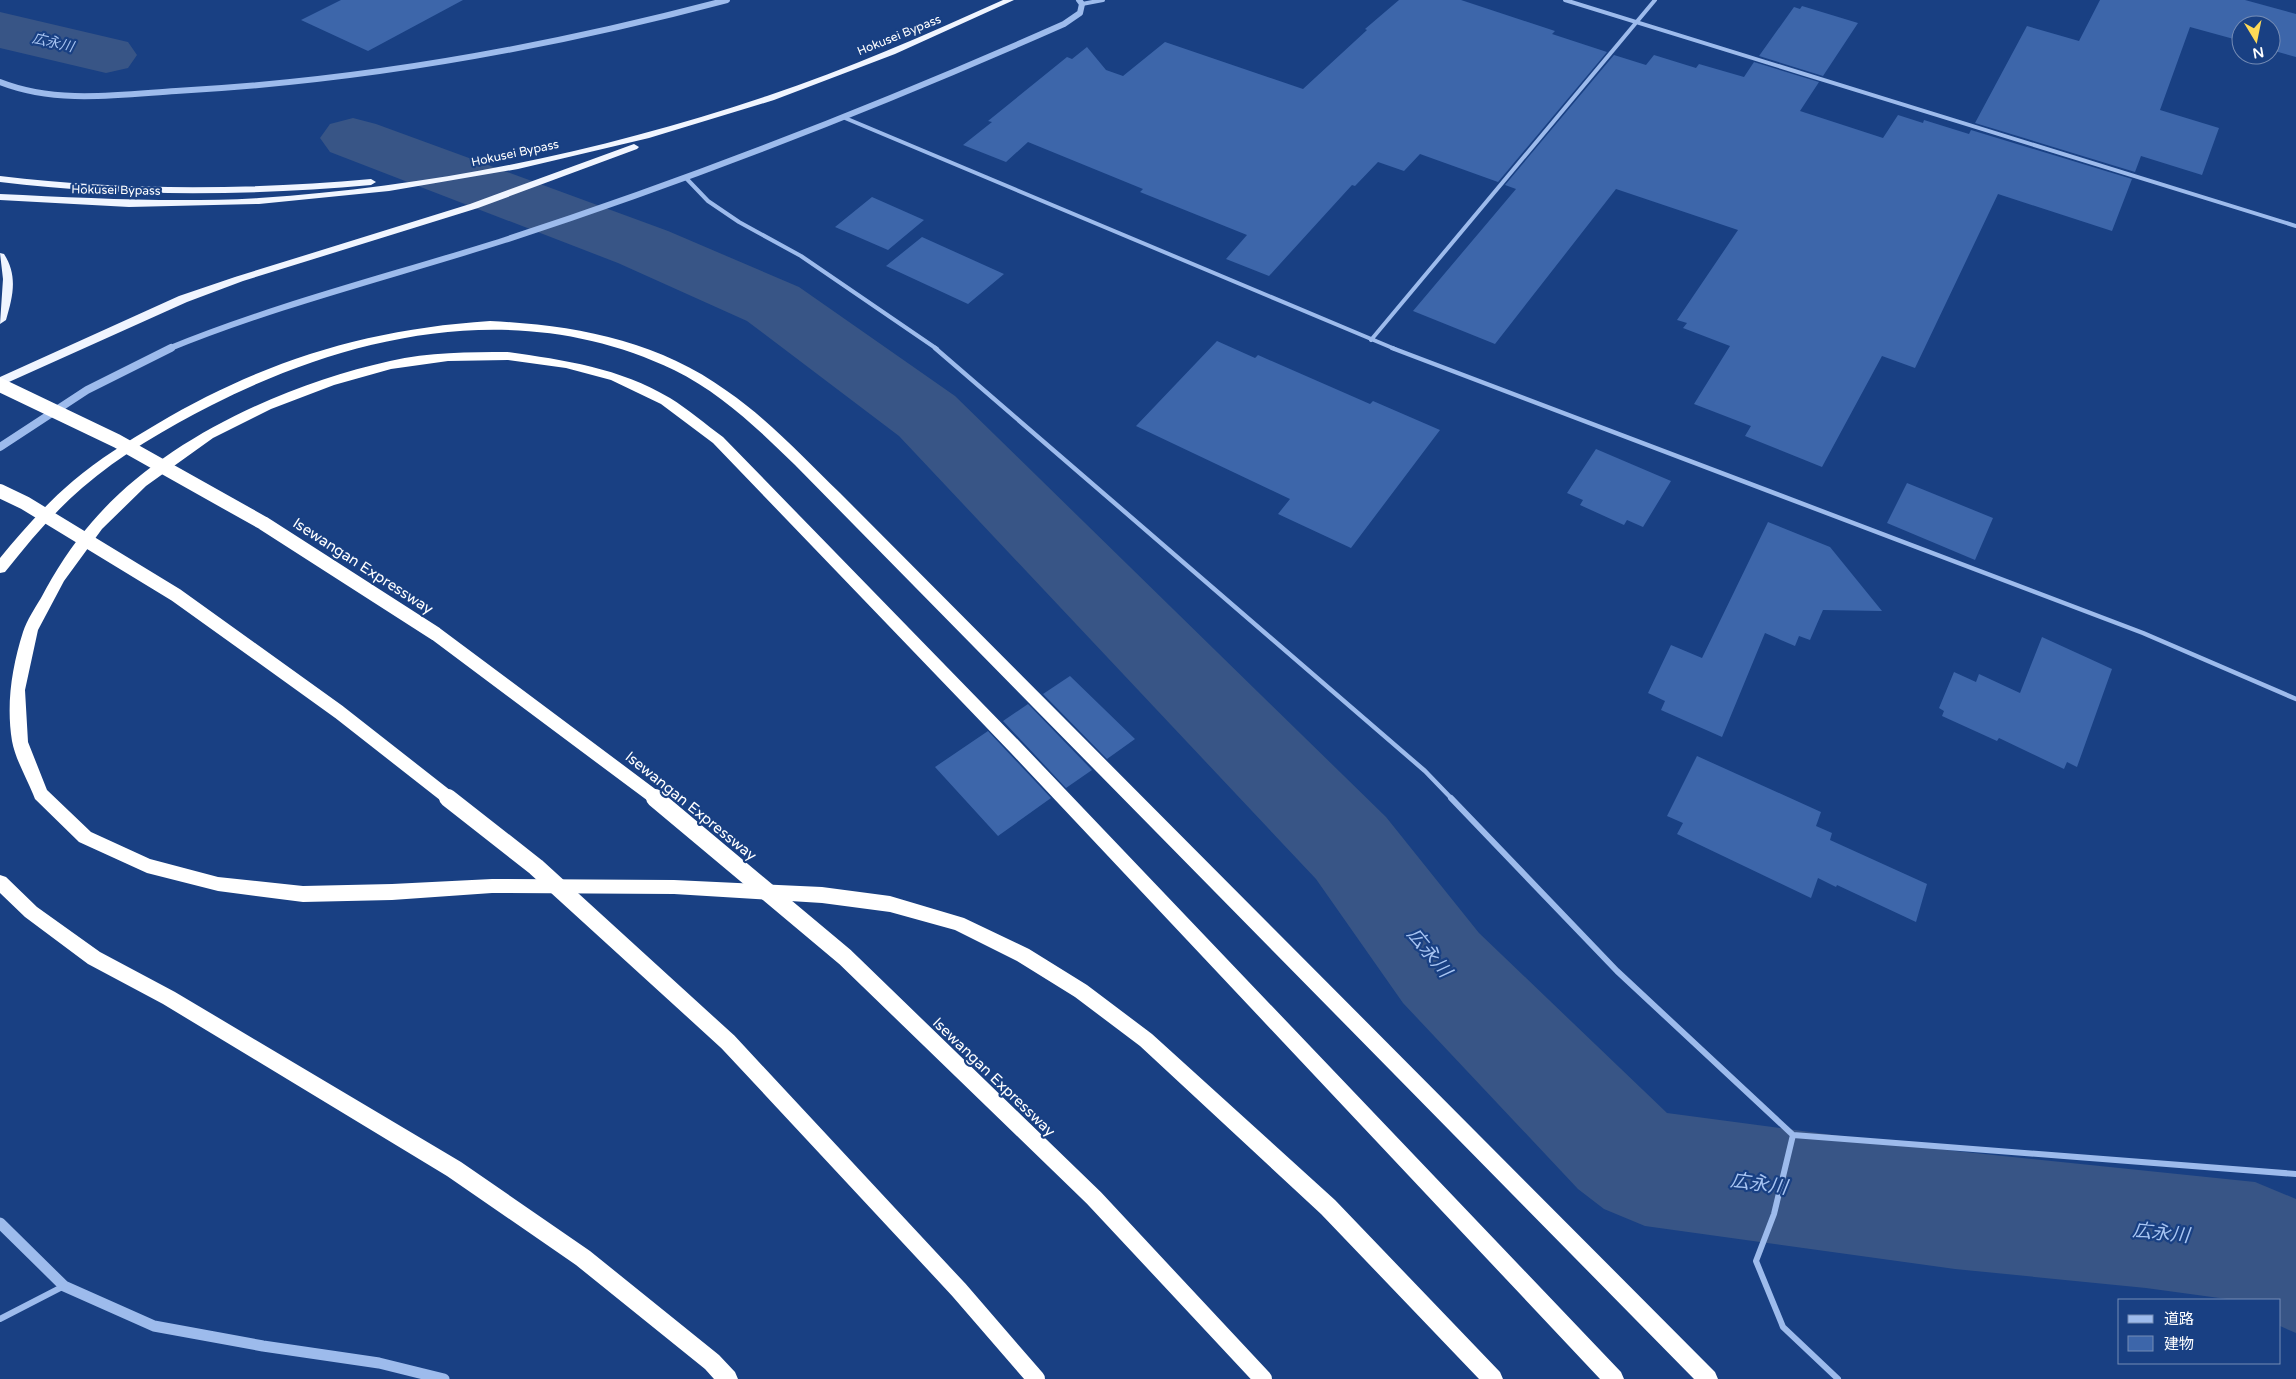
<svg xmlns="http://www.w3.org/2000/svg" width="2296" height="1379" font-family="'Varela Round','Noto Sans JP',sans-serif">
<style>
.lines{fill:none;stroke-linecap:round;stroke-linejoin:round}
.river{fill:#385586;fill-rule:evenodd}
.building{fill:#3d66aa}
.minor-far2{stroke:#9dbbec;stroke-width:4}
.minor-far1{stroke:#9dbbec;stroke-width:4.5}
.minor{stroke:#9dbbec;stroke-width:6}
.tertiary-far2{stroke:#9dbbec;stroke-width:6}
.tertiary-far1{stroke:#9dbbec;stroke-width:8}
.tertiary{stroke:#9dbbec;stroke-width:11}
.trunk{fill:#f0f5ff;fill-rule:evenodd}
.motorway{fill:#fff;fill-rule:evenodd}
.motorway-bridge-far1{stroke:#fff;stroke-width:14}
.motorway-bridge{stroke:#fff;stroke-width:18}
.labels{text-anchor:middle;stroke-width:4.5;stroke-linejoin:round;paint-order:stroke}
.far-street-label{font-size:12px;fill:#fff;stroke:#194083}
.far-water-label{font-size:14px;font-style:italic;fill:#a8c5f3;stroke:#194083}
.street-label{font-size:15px;fill:#fff;stroke:#194083}
.near-water-label{font-size:19px;font-style:italic;fill:#a8c5f3;stroke:#194083}
</style>
<rect width="100%" height="100%" fill="#194083"/>
<g class="lines">
<path class="river" d="M 0,12 L 128,42 L 137,55 L 128,68 L 106,73 L 0,48 Z
M 353,118 L 376,124 L 668,231 L 799,287 L 955,396 L 1386,817 L 1479,933 L 1667,1113 L 1955,1151 L 2255,1182 L 2296,1199 L 2296,1333 L 2280,1326 L 2280,1300 L 2234,1300 L 2146,1288 L 1955,1269 L 1645,1226 L 1604,1209 L 1578,1189 L 1403,1003 L 1316,879 L 899,436 L 747,321 L 618,263 L 330,152 L 320,138 L 330,124 Z"/>
</g>
<path class="building" d="M 341,0 L 463,0 L 368,51 L 301,20 Z
M 1399,0 L 1461,0 L 1555,31 L 1552,34 L 1607,52 L 1498,182 L 1420,154 L 1404,171 L 1378,162 L 1355,186 L 1352,185 L 1269,276 L 1226,259 L 1247,235 L 1140,192 L 1143,189 L 1028,142 L 1006,162 L 963,145 L 992,122 L 988,121 L 1067,57 L 1072,59 L 1087,47 L 1106,70 L 1123,76 L 1165,42 L 1303,89 L 1367,30 L 1365,29 Z
M 2100,0 L 2245,0 L 2296,14 L 2296,57 L 2271,50 L 2271,25 L 2241,25 L 2241,41 L 2190,27 L 2160,110 L 2219,128 L 2202,175 L 2141,156 L 2135,172 L 1975,123 L 2027,26 L 2079,41 Z
M 1802,6 L 1858,23 L 1823,76 L 1759,56 L 1794,7 L 1800,9 Z
M 1614,55 L 1646,65 L 1654,55 L 1696,68 L 1699,64 L 1744,77 L 1754,62 L 1819,82 L 1800,111 L 1883,138 L 1898,115 L 1923,123 L 1924,120 L 1969,134 L 1971,130 L 2132,179 L 2112,231 L 1998,194 L 1915,368 L 1882,356 L 1822,467 L 1745,436 L 1751,426 L 1694,404 L 1730,346 L 1683,328 L 1687,323 L 1677,320 L 1738,230 L 1616,189 L 1495,344 L 1413,311 L 1516,189 L 1505,185 Z
M 872,197 L 924,220 L 888,250 L 835,227 Z
M 922,237 L 1004,274 L 968,304 L 886,266 Z
M 1217,341 L 1255,358 L 1258,355 L 1370,404 L 1373,401 L 1440,430 L 1351,548 L 1278,514 L 1290,499 L 1136,426 Z
M 1596,449 L 1671,481 L 1643,527 L 1627,520 L 1624,525 L 1580,505 L 1583,500 L 1567,493 Z
M 1907,483 L 1993,518 L 1975,560 L 1887,523 Z
M 1768,522 L 1830,547 L 1882,611 L 1823,610 L 1810,640 L 1799,636 L 1795,646 L 1765,633 L 1722,737 L 1661,710 L 1665,701 L 1648,693 L 1671,645 L 1702,658 Z
M 2042,637 L 2112,669 L 2077,767 L 2067,762 L 2064,769 L 1999,738 L 1997,741 L 1942,716 L 1944,711 L 1939,708 L 1954,672 L 1976,682 L 1979,674 L 2020,693 Z
M 1070,676 L 1135,739 L 1107,759 L 1043,694 Z
M 1028,704 L 1092,770 L 1066,788 L 1003,721 Z
M 988,731 L 1051,798 L 998,836 L 935,767 Z
M 1697,756 L 1821,812 L 1816,826 L 1832,833 L 1830,840 L 1927,884 L 1916,922 L 1837,885 L 1836,887 L 1818,878 L 1811,898 L 1677,834 L 1683,823 L 1667,816 Z"/>
<g class="lines">
<path class="minor-far2" d="M 1565,0 L 2296,226
M 1082,4 L 1103,0
M 845,118 L 1395,349
M 685,177 L 708,201 L 739,222 L 801,256 L 937,349
M 1371,340 L 1655,0"/>
<path class="minor-far1" d="M 935,348 L 1425,771 L 1452,799
M 1392,348 L 2143,633 L 2296,699"/>
<path class="minor" d="M 1451,798 L 1617,971 L 1793,1135 L 2296,1174
M 1793,1135 L 1774,1214 L 1756,1261 L 1783,1327 L 1838,1379
M 0,1319 L 64,1286"/>
<path class="tertiary-far2" d="M 0,82 C 56,104 117,95 176,91 C 363,81 546,48 727,0
M 168,349 C 278,304 392,276 505,240 C 695,178 881,105 1064,24 L 1080,13 L 1082,4 L 1079,0"/>
<path class="tertiary-far1" d="M 0,447 L 87,390 L 171,348"/>
<path class="tertiary" d="M 0,1223 L 64,1286 L 154,1326 L 263,1346 L 379,1363 L 444,1379"/>
<path class="trunk" d="M 1003,0 L 1014,0 L 895,54 L 774,100 L 649,138 L 518,169 L 389,191 L 259,204 L 129,207 L 0,200 L 0,194 C 87,198 173,203 259,198 C 431,187 604,151 767,96 C 848,69 925,35 1003,0 Z
M 634,144 L 639,147 L 637,149 L 478,208 L 243,281 L 187,302 L 0,386 L 0,377 L 179,296 L 235,277 L 470,204 Z
M 0,176 C 124,191 247,190 371,179 L 376,182 L 371,185 C 247,196 124,197 0,182 Z
M 0,253 L 4,254 C 18,276 13,296 6,320 L 0,324 L 3,279 Z"/>
<path class="motorway" d="M 490,321 C 574,325 657,340 727,391 C 769,420 804,458 840,493 L 1715,1372 L 1718,1379 L 1694,1379 L 795,465 C 758,429 721,393 674,370 C 522,297 356,332 212,405 C 167,428 120,455 82,488 C 53,513 29,542 5,572 L 0,573 L 0,558 C 22,531 46,504 73,481 C 99,459 128,441 157,424 C 263,361 367,329 490,321 Z
M 508,352 C 564,360 620,368 670,398 C 688,409 705,424 723,437 L 1021,743 L 1621,1372 L 1624,1379 L 1600,1379 L 1011,753 L 713,443 L 661,404 L 611,380 L 566,368 L 508,360 L 448,361 L 391,369 L 334,385 L 271,409 L 213,438 L 146,486 L 102,529 L 64,581 L 38,630 L 25,690 L 28,742 L 47,790 L 91,832 L 150,859 L 218,877 L 303,886 L 392,884 L 492,879 L 674,880 L 822,887 L 890,896 L 964,918 L 1029,949 L 1087,985 L 1152,1034 L 1335,1200 L 1500,1372 L 1503,1379 L 1479,1379 L 1321,1214 L 1140,1046 L 1075,997 L 1017,961 L 955,930 L 890,912 L 822,903 L 674,894 L 492,893 L 392,900 L 303,902 L 218,891 L 147,873 L 79,842 L 35,799 L 33,794 C 26,777 15,758 12,741 C 6,704 12,667 23,632 C 27,620 35,608 41,598 C 55,571 72,545 92,522 C 163,439 286,384 390,361 C 429,352 469,352 508,352 Z
M 0,875 L 6,877 L 37,907 L 100,952 L 175,992 L 461,1162 L 590,1251 L 719,1355 L 735,1372 L 738,1379 L 714,1379 L 705,1369 L 576,1265 L 447,1176 L 163,1004 L 88,964 L 25,917 L 0,893 Z"/>
<path class="motorway-bridge-far1" d="M 0,385 L 117,441 L 263,523 L 436,634 L 657,799
M 0,491 L 25,503 L 176,595 L 339,712 L 450,799"/>
<path class="motorway-bridge" d="M 448,798 L 536,867 L 728,1042 L 959,1290 L 1036,1379
M 655,798 L 845,957 L 1094,1198 L 1263,1379"/>
</g>
<g class="labels">
<g class="far-street-label">
<text transform="translate(899 35) rotate(-22)" y="4">Hokusei Bypass</text>
<text transform="translate(515 153) rotate(-12)" y="4">Hokusei Bypass</text>
<text transform="translate(116 190) rotate(1)" y="4">Hokusei Bypass</text>
</g>
<g class="far-water-label">
<text transform="translate(53 42) rotate(13)" y="5">広永川</text>
</g>
<g class="street-label">
<text transform="translate(363 566) rotate(33)" y="5">Isewangan Expressway</text>
<text transform="translate(691 806) rotate(39)" y="5">Isewangan Expressway</text>
<text transform="translate(994 1077) rotate(44)" y="5">Isewangan Expressway</text>
</g>
<g class="near-water-label">
<text transform="translate(1430 952) rotate(51)" y="7">広永川</text>
<text transform="translate(1759 1183) rotate(8)" y="7">広永川</text>
<text transform="translate(2161 1232) rotate(6)" y="7">広永川</text>
</g>
</g>
<rect x="2118" y="1299" width="162" height="65" fill="#194083" stroke="#758cb5"/>
<rect x="2128" y="1315" width="25" height="8" fill="#9dbbec" stroke="#758cb5"/>
<text x="2164" y="1324" font-size="15" fill="#ffffff">道路</text>
<rect x="2128" y="1336" width="25" height="15" fill="#3d66aa" stroke="#758cb5"/>
<text x="2164" y="1349" font-size="15" fill="#ffffff">建物</text>
<g transform="translate(2256 40) rotate(170)"><circle r="24" fill="#194083" stroke="#758cb5"/>
<path d="M0-4L9 19L0 12L-9 19Z" fill="#ffda57"/>
<text y="-8" font-size="14" font-weight="bold" text-anchor="middle" fill="#ffffff">N</text>
</g>
</svg>
